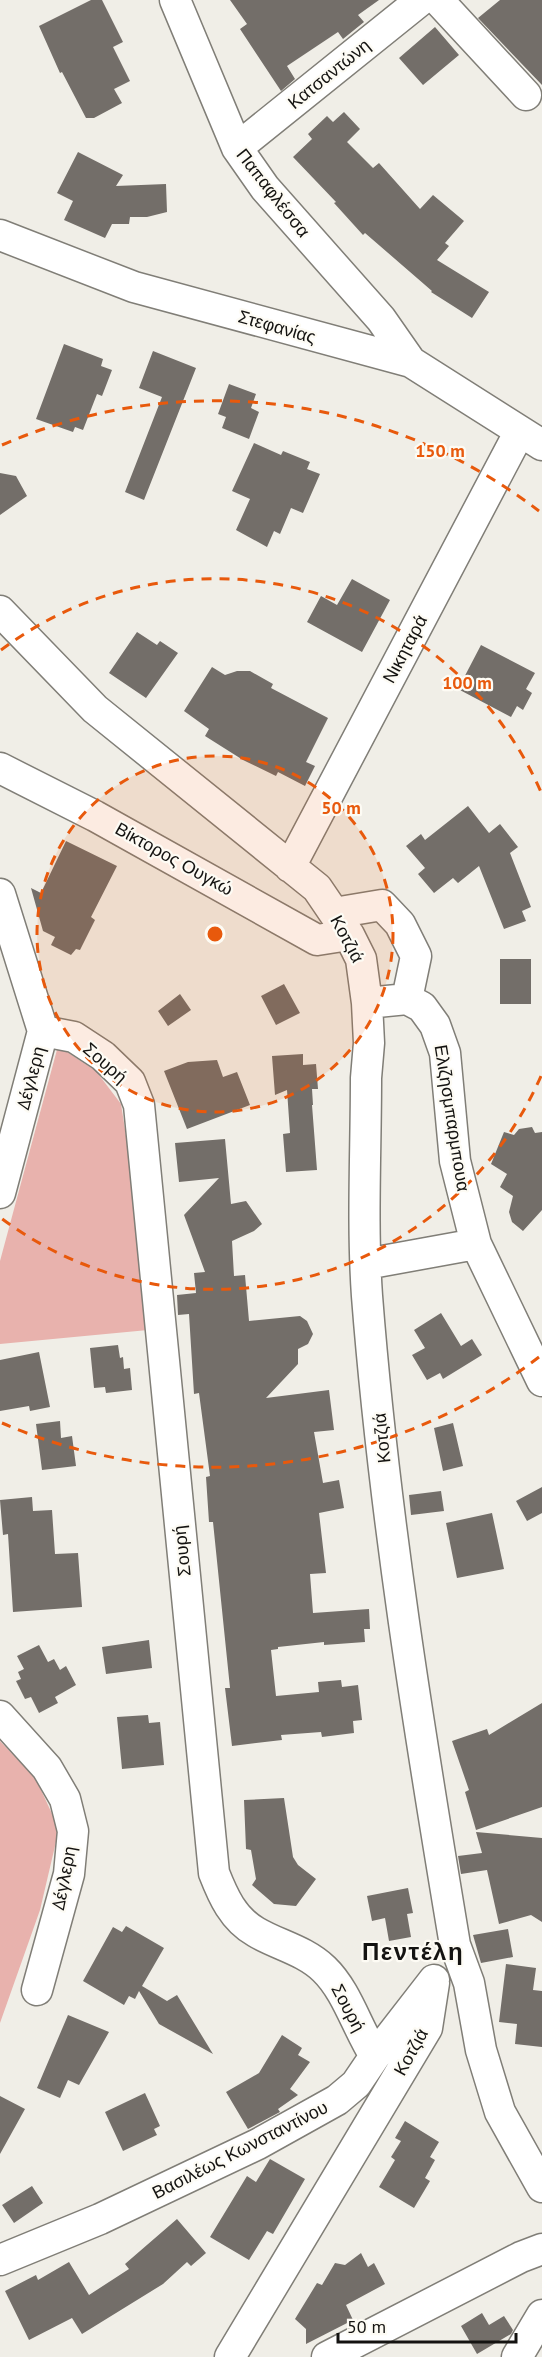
<svg xmlns="http://www.w3.org/2000/svg" width="542" height="2357" font-family="'PT Sans',sans-serif">
<style>
.green{fill:#e8b2ad}
.building{fill:#736e69}
.lines{fill:none;stroke-linecap:round;stroke-linejoin:round}
.minor-casing{stroke:#807e77;stroke-width:33}
.minor{stroke:#fff;stroke-width:30}
.ring{fill:none;stroke:#e8590c;stroke-width:3;stroke-dasharray:10 8}
.labels{text-anchor:middle;stroke-width:4.5;stroke-linejoin:round;paint-order:stroke}
.street-label{font-size:18px;fill:#141311;stroke:#fdfbf4}
.district-label{font-size:24px;font-weight:bold;letter-spacing:1.5px;fill:#141311;stroke:#fdfbf4}
.centre{fill:#e8590c;stroke:#fdfbf4;stroke-width:3}
.ring-label{font-size:18px;text-anchor:middle;font-weight:bold;fill:#e8590c;stroke:#fdfbf4;stroke-width:4.5;stroke-linejoin:round;paint-order:stroke}
</style>
<rect width="100%" height="100%" fill="#f0eee7"/>
<path class="green" d="M 58,1046 L 96,1071 L 121,1104 L 130,1161 L 148,1330 L 0,1344 L 0,1261 Z
M 0,1741 L 36,1779 L 59,1829 L 40,1910 L 0,2023 Z"/>
<path class="building" d="M 91,0 L 102,0 L 123,42 L 113,47 L 130,81 L 114,89 L 122,103 L 94,118 L 86,118 L 62,72 L 60,73 L 39,26 Z
M 230,0 L 379,0 L 358,15 L 364,22 L 343,39 L 338,32 L 287,66 L 295,79 L 281,91 L 240,29 L 247,24 Z
M 500,0 L 542,0 L 542,85 L 478,18 Z
M 435,27 L 459,55 L 423,85 L 399,58 Z
M 344,112 L 360,129 L 347,142 L 373,168 L 379,163 L 420,209 L 433,195 L 464,221 L 445,243 L 449,246 L 437,260 L 489,292 L 472,318 L 431,292 L 432,291 L 365,233 L 363,235 L 334,203 L 336,202 L 293,157 L 312,139 L 308,134 L 327,116 L 333,122 Z
M 78,152 L 123,175 L 116,186 L 166,184 L 167,212 L 147,217 L 130,217 L 129,224 L 112,224 L 105,238 L 64,220 L 73,201 L 57,193 Z
M 64,344 L 103,359 L 101,366 L 112,370 L 102,396 L 97,394 L 83,430 L 75,427 L 73,432 L 36,419 Z
M 153,351 L 196,368 L 144,500 L 125,492 L 162,397 L 139,388 Z
M 229,384 L 256,394 L 251,408 L 259,412 L 249,439 L 222,428 L 226,417 L 218,414 Z
M 254,443 L 281,455 L 283,451 L 310,462 L 307,469 L 320,474 L 303,513 L 291,508 L 280,534 L 274,531 L 267,547 L 236,530 L 250,499 L 232,491 Z
M 0,473 L 16,476 L 27,496 L 0,515 Z
M 352,579 L 390,600 L 362,652 L 307,622 L 321,596 L 337,605 Z
M 137,632 L 157,645 L 160,641 L 178,653 L 146,698 L 109,673 Z
M 481,645 L 535,673 L 526,689 L 532,693 L 523,710 L 517,706 L 511,717 L 458,689 Z
M 212,667 L 225,675 L 237,671 L 250,671 L 273,684 L 271,688 L 328,718 L 306,762 L 315,766 L 305,786 L 278,772 L 276,776 L 243,760 L 205,736 L 209,729 L 184,711 Z
M 468,806 L 489,833 L 500,824 L 518,847 L 510,853 L 531,907 L 522,911 L 526,921 L 504,929 L 479,866 L 458,883 L 453,878 L 434,893 L 418,874 L 425,868 L 406,846 L 421,834 L 425,840 Z
M 66,841 L 117,866 L 91,917 L 95,920 L 80,950 L 76,949 L 71,955 L 51,945 L 55,937 L 43,931 L 31,888 L 41,893 Z
M 500,959 L 531,959 L 531,1004 L 500,1004 Z
M 284,984 L 300,1013 L 276,1025 L 261,996 Z
M 180,994 L 191,1010 L 168,1026 L 158,1011 Z
M 303,1054 L 303,1065 L 316,1064 L 318,1089 L 312,1089 L 313,1105 L 312,1105 L 317,1170 L 286,1172 L 283,1134 L 290,1133 L 287,1090 L 275,1095 L 272,1056 Z
M 217,1060 L 223,1077 L 237,1072 L 250,1105 L 187,1129 L 164,1071 L 188,1062 Z
M 532,1127 L 535,1133 L 542,1132 L 542,1210 L 523,1231 L 512,1222 L 509,1212 L 513,1196 L 500,1187 L 507,1174 L 491,1164 L 504,1132 L 514,1135 L 519,1129 Z
M 225,1139 L 231,1204 L 246,1201 L 262,1224 L 254,1231 L 232,1241 L 234,1276 L 245,1275 L 249,1321 L 300,1316 L 307,1321 L 313,1334 L 308,1344 L 298,1349 L 298,1364 L 266,1398 L 329,1390 L 334,1430 L 314,1432 L 323,1483 L 339,1480 L 344,1508 L 319,1513 L 326,1573 L 310,1574 L 313,1613 L 369,1609 L 370,1629 L 364,1629 L 365,1642 L 324,1645 L 324,1642 L 278,1647 L 278,1649 L 271,1650 L 276,1696 L 319,1692 L 318,1682 L 341,1680 L 342,1687 L 358,1685 L 362,1720 L 353,1721 L 354,1733 L 322,1737 L 321,1732 L 281,1735 L 282,1740 L 232,1746 L 225,1688 L 230,1688 L 213,1522 L 209,1522 L 206,1477 L 210,1476 L 199,1393 L 194,1394 L 189,1314 L 178,1315 L 177,1295 L 196,1293 L 194,1273 L 205,1272 L 184,1215 L 219,1178 L 179,1182 L 175,1143 Z
M 441,1313 L 461,1346 L 472,1339 L 482,1355 L 443,1379 L 440,1373 L 427,1380 L 412,1355 L 425,1348 L 414,1330 Z
M 118,1345 L 120,1358 L 123,1357 L 124,1369 L 130,1368 L 132,1390 L 106,1393 L 105,1387 L 94,1388 L 90,1348 Z
M 39,1352 L 50,1407 L 30,1411 L 29,1406 L 0,1411 L 0,1360 Z
M 60,1421 L 61,1438 L 72,1436 L 76,1466 L 42,1470 L 36,1424 Z
M 453,1423 L 463,1466 L 443,1471 L 434,1428 Z
M 542,1487 L 542,1513 L 527,1521 L 516,1501 Z
M 441,1491 L 444,1511 L 411,1515 L 409,1495 Z
M 32,1497 L 33,1511 L 52,1510 L 55,1554 L 78,1553 L 82,1607 L 13,1612 L 8,1534 L 3,1535 L 0,1500 Z
M 492,1513 L 504,1569 L 457,1578 L 446,1523 Z
M 149,1640 L 152,1668 L 106,1674 L 102,1647 Z
M 39,1645 L 48,1662 L 54,1659 L 60,1670 L 66,1666 L 76,1685 L 55,1697 L 58,1703 L 39,1713 L 31,1697 L 25,1699 L 16,1681 L 21,1679 L 18,1672 L 24,1669 L 17,1656 Z
M 542,1703 L 542,1807 L 476,1830 L 465,1792 L 469,1790 L 452,1741 L 487,1729 L 489,1735 Z
M 148,1715 L 149,1723 L 160,1722 L 164,1765 L 122,1769 L 117,1717 Z
M 284,1798 L 293,1857 L 298,1865 L 316,1879 L 296,1906 L 274,1904 L 252,1885 L 256,1879 L 251,1850 L 246,1849 L 244,1800 Z
M 476,1832 L 542,1838 L 542,1922 L 531,1915 L 499,1924 L 487,1870 L 461,1874 L 458,1856 L 482,1853 Z
M 408,1888 L 413,1913 L 407,1914 L 411,1937 L 389,1941 L 385,1918 L 372,1921 L 367,1896 Z
M 126,1926 L 164,1948 L 142,1986 L 167,2001 L 177,1995 L 213,2054 L 159,2024 L 139,1991 L 135,1999 L 129,1996 L 124,2005 L 83,1981 L 113,1927 L 122,1932 Z
M 508,1929 L 513,1957 L 481,1963 L 473,1935 Z
M 506,1964 L 536,1968 L 533,1990 L 542,1991 L 542,2047 L 515,2044 L 517,2024 L 499,2022 Z
M 68,2015 L 109,2032 L 79,2085 L 68,2080 L 60,2098 L 37,2088 Z
M 282,2035 L 302,2048 L 298,2055 L 310,2062 L 290,2089 L 298,2095 L 278,2109 L 280,2112 L 248,2129 L 226,2092 L 259,2073 Z
M 145,2093 L 160,2126 L 154,2129 L 157,2135 L 123,2151 L 105,2112 Z
M 0,2096 L 25,2109 L 0,2154 Z
M 405,2121 L 439,2142 L 430,2157 L 435,2160 L 425,2178 L 430,2181 L 414,2208 L 379,2187 L 395,2160 L 391,2157 L 401,2141 L 395,2138 Z
M 270,2159 L 305,2179 L 273,2234 L 267,2231 L 249,2260 L 210,2237 L 247,2176 L 256,2182 Z
M 32,2186 L 43,2203 L 14,2223 L 2,2205 Z
M 177,2219 L 206,2253 L 191,2266 L 187,2262 L 163,2284 L 82,2334 L 72,2318 L 29,2340 L 5,2291 L 36,2275 L 38,2280 L 69,2262 L 89,2295 L 129,2269 L 125,2264 Z
M 361,2253 L 368,2267 L 374,2263 L 385,2284 L 346,2305 L 353,2320 L 306,2344 L 306,2329 L 295,2319 L 317,2283 L 322,2285 L 335,2263 L 345,2265 Z
M 482,2313 L 489,2325 L 504,2316 L 513,2330 L 511,2334 L 477,2354 L 461,2326 Z"/>
<g class="lines">
<defs>
<path id="minor" d="M 175,0 L 237,148 L 265,188 L 381,319 L 411,362
M 438,0 L 526,95
M 237,148 L 421,0
M 0,235 L 134,287 L 411,362 L 542,445
M 0,611 L 95,709 L 317,888 L 349,935 L 361,959 L 367,1003 L 369,1043 L 366,1078 C 366,1151 362,1224 367,1296 C 384,1514 419,1730 455,1945 L 469,1983 L 481,2050 L 500,2112 L 542,2187
M 0,768 L 95,816 L 317,940 L 349,935
M 290,867 L 520,431
M 0,894 L 43,1031 L 0,1193
M 334,913 L 382,905 L 400,924 L 416,956 L 407,999
M 367,1003 L 407,999 L 422,1007 L 435,1025 L 445,1053 L 455,1161 L 476,1244 L 542,1381
M 43,1031 L 74,1037 L 103,1056 L 130,1082 L 139,1105 L 214,1873 C 223,1896 233,1919 256,1932 C 278,1945 304,1950 324,1969 C 347,1991 357,2028 375,2056
M 366,1264 L 476,1244
M 0,1716 L 47,1768 L 65,1799 L 73,1831 L 69,1874 L 37,1990
M 0,2260 L 100,2219 L 258,2144 L 337,2100 L 356,2084 L 375,2056 L 434,1980
M 230,2357 L 427,2028 L 434,1983
M 327,2357 L 521,2257 L 542,2249
M 517,2357 L 542,2315"/>
</defs>
<use href="#minor" class="minor-casing"/>
<use href="#minor" class="minor"/>
</g>
<circle cx="215" cy="934" r="178" fill="#e8590c" fill-opacity=".12"/>
<g class="ring">
<circle cx="215" cy="934" r="178"/>
<path d="M541 1076A356 356 0 0 1 1 1218M1 650A356 356 0 0 1 541 792"/>
<path d="M539 1357A533 533 0 0 1 2 1423M2 445A533 533 0 0 1 539 511"/>
</g>
<g class="labels">
<g class="street-label">
<text transform="translate(329 74) rotate(-39)" y="6">Κατσαντώνη</text>
<text transform="translate(273 193) rotate(52)" y="6">Παπαφλέσσα</text>
<text transform="translate(277 327) rotate(16)" y="6">Στεφανίας</text>
<text transform="translate(405 649) rotate(-62)" y="6">Νικηταρά</text>
<text transform="translate(174 859) rotate(29)" y="6">Βίκτορος Ουγκώ</text>
<text transform="translate(347 939) rotate(62)" y="6">Κοτζιά</text>
<text transform="translate(105 1063) rotate(41)" y="6">Σουρή</text>
<text transform="translate(31 1078) rotate(-75)" y="6">Δέγλερη</text>
<text transform="translate(452 1118) rotate(81)" y="6">Ελιζησμπαρμπουα</text>
<text transform="translate(382 1438) rotate(-96)" y="6">Κοτζιά</text>
<text transform="translate(182 1551) rotate(-96)" y="6">Σουρή</text>
<text transform="translate(64 1878) rotate(-79)" y="6">Δέγλερη</text>
<text transform="translate(348 2008) rotate(62)" y="6">Σουρή</text>
<text transform="translate(411 2052) rotate(-61)" y="6">Κοτζιά</text>
<text transform="translate(240 2150) rotate(-27)" y="6">Βασιλέως Κωνσταντίνου</text>
</g>
<g class="district-label">
<text x="413" y="1960">Πεντέλη</text>
</g>
</g>
<circle cx="215" cy="934" r="9" class="centre"/>
<g class="ring-label">
<text x="440" y="457">150 m</text>
<text x="467" y="689">100 m</text>
<text x="341" y="814">50 m</text>
</g>
<path d="M338 2333v9h178v-9" fill="none" stroke="#141311" stroke-width="3"/>
<text x="347" y="2333" font-size="18" fill="#141311" stroke="#fdfbf4" stroke-width="4.5" paint-order="stroke">50 m</text>
</svg>
